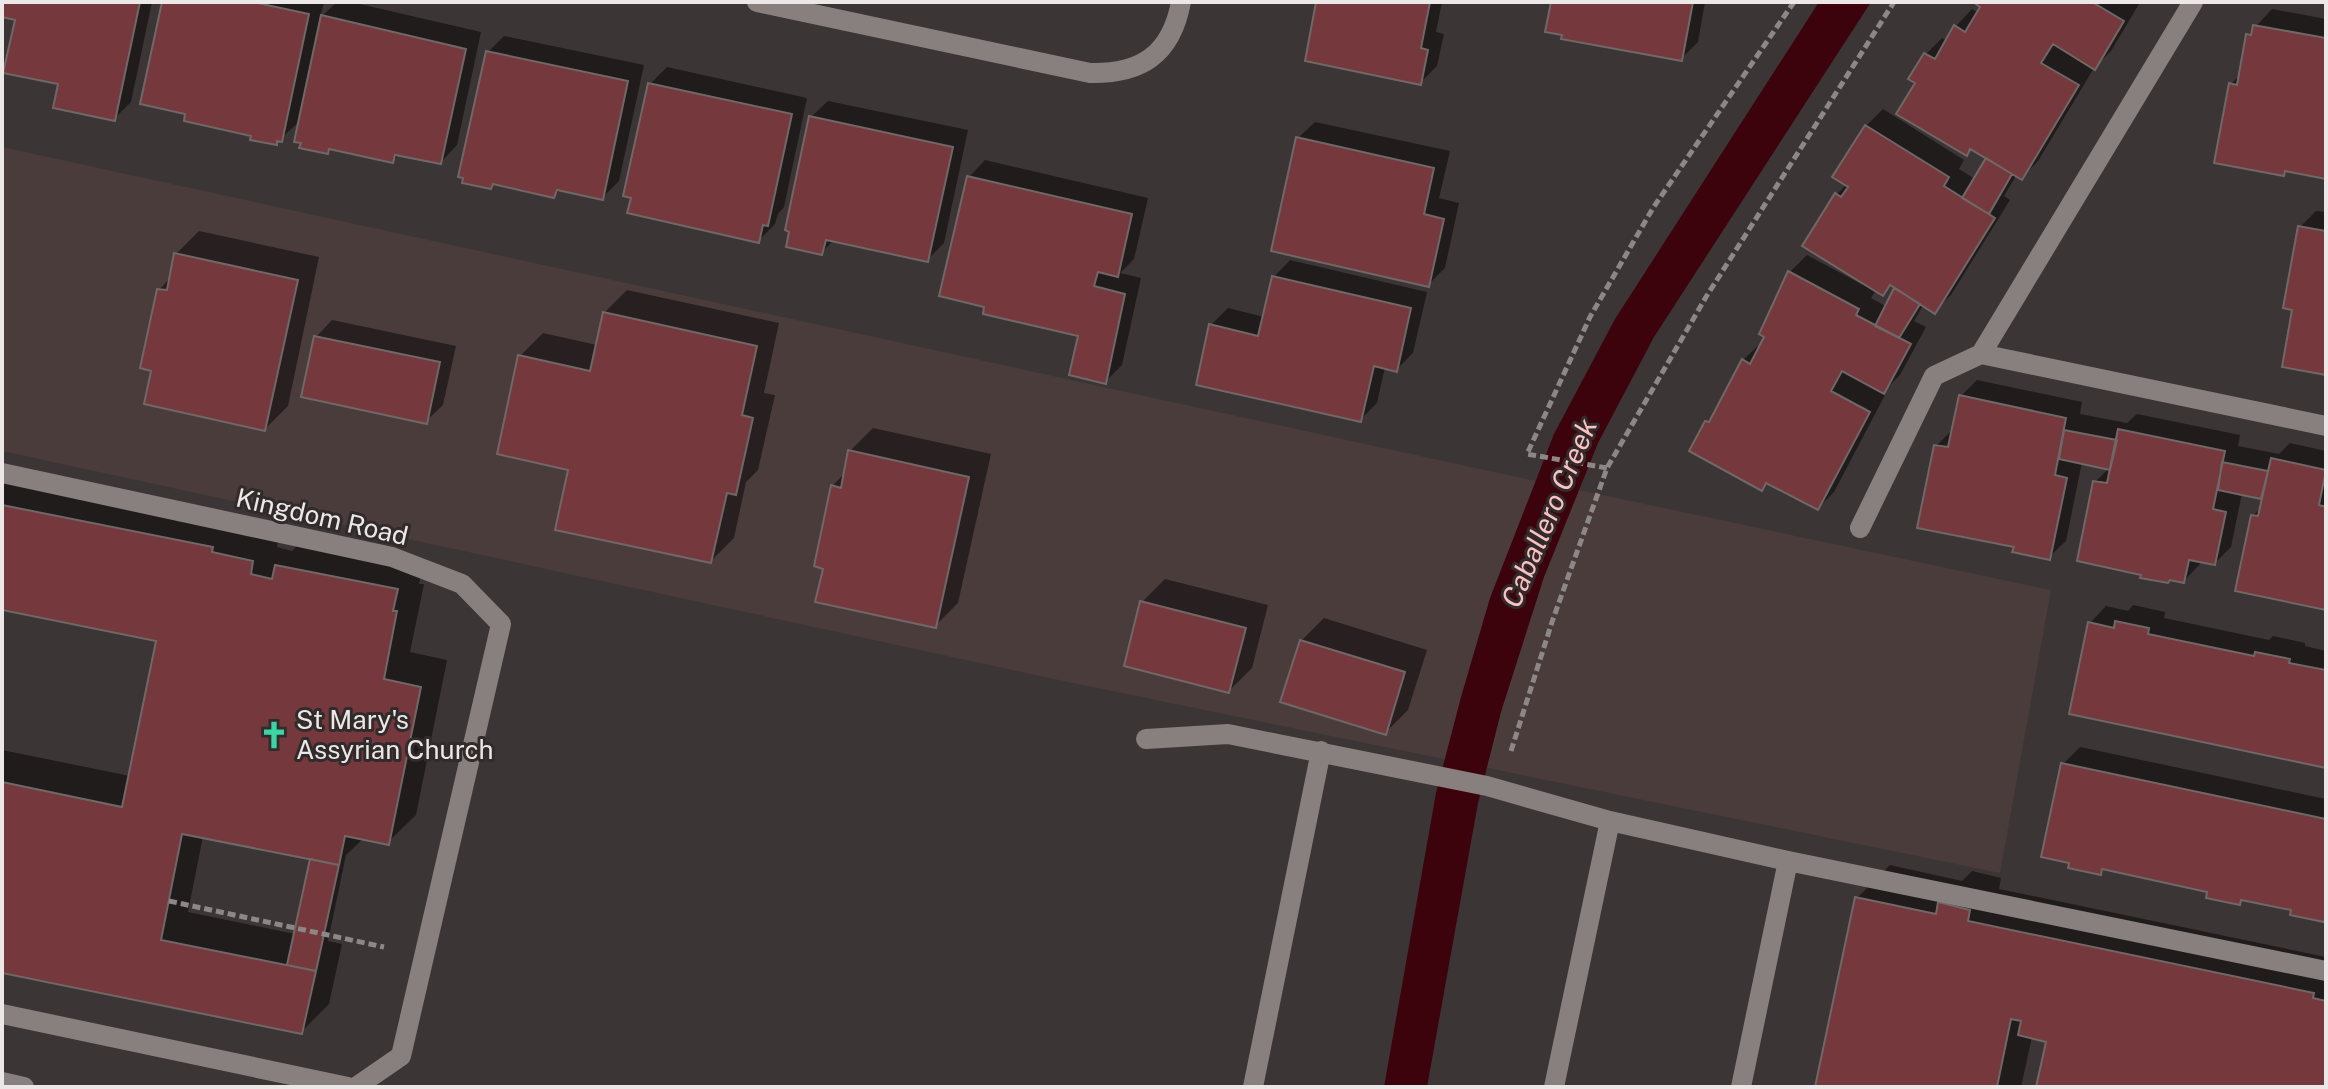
<svg xmlns="http://www.w3.org/2000/svg" width="2328" height="1089" font-family="'Public Sans',sans-serif">
<style>
.built{fill:#4b3c3c}
.water{fill:#3c030d}
.shadow{fill:#0007;fill-rule:evenodd}
.building{fill:#75383c;stroke:#706767;stroke-width:2}
.lines{fill:none;stroke-linecap:round;stroke-linejoin:round}
.path{stroke:#8d8787;stroke-width:5;stroke-dasharray:8 4;stroke-linecap:butt}
.minor{stroke:#887f7f;stroke-width:20}
.labels{text-anchor:middle;stroke-width:6;stroke-linejoin:round;paint-order:stroke}
.street-label{font-size:26px;fill:#ede8e8;stroke:#322b2b}
.poi-label{font-size:26px;fill:#ede8e8;stroke:#322b2b;text-anchor:start}
.water-label{font-size:28px;font-style:italic;fill:#fdc1c2;stroke:#322b2b}
</style>
<rect width="100%" height="100%" fill="#3c3535"/>
<path class="built" d="M 2,147 L 1489,471 L 2051,590 L 2000,873 L 1068,682 L 2,451 Z"/>
<path class="water" d="M 1819,2 L 1871,2 L 1654,337 L 1598,443 L 1544,577 L 1501,712 L 1478,803 L 1427,1087 L 1384,1087 L 1436,793 L 1461,697 L 1490,598 L 1554,434 L 1615,319 Z"/>
<path class="shadow" d="M 2,2 L 152,2 L 131,102 L 114,119 L 60,83 L 18,18 L 2,15 Z
M 164,2 L 324,2 L 320,18 L 337,2 L 351,2 L 481,32 L 457,145 L 441,162 L 400,154 L 393,161 L 332,148 L 328,152 L 301,120 L 276,143 L 253,134 Z
M 1319,2 L 1442,2 L 1436,32 L 1444,34 L 1437,66 L 1420,83 Z
M 1553,2 L 1705,2 L 1698,42 L 1681,59 Z
M 1976,2 L 2139,4 L 2111,51 L 2094,68 L 2038,161 L 2022,177 L 2017,174 L 2004,196 L 2010,200 L 1951,295 L 1934,311 L 1924,304 L 1914,321 L 1926,327 L 1900,375 L 1882,393 L 1885,395 L 1834,492 L 1818,508 L 1768,482 L 1762,488 L 1707,422 L 1715,414 L 1743,360 L 1760,344 L 1762,345 L 1767,337 L 1761,334 L 1790,272 L 1807,255 L 1863,285 L 1865,283 L 1805,245 L 1837,194 L 1847,184 L 1866,126 L 1883,109 L 1964,160 L 1959,169 L 1975,179 L 1988,157 L 1972,148 L 1966,153 L 1917,82 L 1926,54 L 1942,38 L 1948,41 L 1956,26 L 1972,9 L 1978,13 L 1983,6 ZM 1892,284 L 1897,288 L 1887,307 L 1871,298 L 1876,290 L 1882,294 Z
M 2272,9 L 2326,19 L 2326,177 L 2287,170 L 2283,174 L 2231,84 L 2241,74 L 2248,35 Z
M 504,36 L 644,65 L 619,181 L 602,198 L 561,189 L 554,196 L 495,183 L 490,187 L 488,52 Z
M 667,67 L 807,98 L 784,207 L 778,214 L 775,224 L 759,240 L 650,84 Z
M 828,101 L 968,130 L 944,243 L 927,260 L 834,240 L 822,252 L 811,117 Z
M 1315,122 L 1450,151 L 1439,198 L 1459,203 L 1445,268 L 1429,284 L 1298,138 Z
M 985,160 L 1148,198 L 1134,259 L 1120,273 L 1141,278 L 1122,365 L 1105,382 L 1080,335 L 969,177 Z
M 2316,211 L 2326,212 L 2326,373 L 2295,308 L 2300,227 Z
M 199,231 L 319,257 L 288,406 L 265,429 L 159,290 L 171,277 L 176,254 Z
M 1290,260 L 1427,292 L 1413,353 L 1396,370 L 1385,367 L 1377,403 L 1360,420 L 1211,325 L 1228,308 L 1264,317 L 1274,277 Z
M 627,290 L 779,323 L 764,393 L 775,395 L 758,470 L 746,482 L 734,538 L 711,561 L 570,468 L 520,356 L 543,333 L 597,345 L 604,313 Z
M 332,320 L 456,346 L 443,405 L 426,421 L 316,337 Z
M 1977,380 L 2082,402 L 2080,414 L 2127,423 L 2137,414 L 2240,435 L 2238,446 L 2279,454 L 2290,443 L 2326,451 L 2326,608 L 2253,516 L 2262,506 L 2264,498 L 2242,493 L 2231,547 L 2215,563 L 2201,560 L 2200,564 L 2184,581 L 2143,573 L 2095,482 L 2110,467 L 2082,462 L 2066,541 L 2049,557 L 2017,546 L 1936,446 L 1953,429 L 1961,396 Z
M 873,428 L 991,454 L 958,603 L 935,626 L 832,486 L 846,472 L 850,451 Z
M 2,473 L 280,533 L 277,547 L 292,551 L 305,538 L 424,562 L 419,584 L 424,584 L 410,652 L 447,660 L 416,815 L 388,842 L 364,838 L 346,855 L 328,941 L 342,944 L 329,1004 L 302,1031 L 2,971 L 2,750 L 130,776 L 158,639 L 2,608 ZM 203,836 L 312,858 L 295,934 L 188,912 Z
M 1165,579 L 1268,605 L 1252,668 L 1229,691 L 1142,602 Z
M 2133,605 L 2165,612 L 2164,618 L 2269,640 L 2273,636 L 2305,643 L 2305,646 L 2326,651 L 2326,766 L 2090,623 L 2106,606 L 2128,611 Z
M 1324,618 L 1427,650 L 1408,710 L 1385,733 L 1301,641 Z
M 2080,747 L 2326,799 L 2326,917 L 2243,898 L 2239,903 L 2210,890 L 2105,868 L 2100,873 L 2063,764 Z
M 1890,865 L 1962,881 L 1972,871 L 2001,878 L 1999,889 L 2326,957 L 2326,1087 L 2038,1087 L 2048,1041 L 2032,1037 L 2021,1087 L 1817,1087 L 1857,898 Z"/>
<path class="building" d="M 2,2 L 140,2 L 115,121 L 53,108 L 58,84 L 3,73 L 15,20 L 2,17 Z
M 162,2 L 253,2 L 309,14 L 282,142 L 277,141 L 277,145 L 250,140 L 251,136 L 184,121 L 185,114 L 140,104 Z
M 1316,2 L 1430,2 L 1421,48 L 1428,50 L 1421,85 L 1305,61 Z
M 1551,2 L 1693,2 L 1682,61 L 1561,39 L 1562,35 L 1545,32 Z
M 1973,2 L 2092,2 L 2124,21 L 2095,70 L 2053,44 L 2041,63 L 2079,85 L 2022,180 L 1970,149 L 1967,156 L 1896,114 L 1915,83 L 1908,79 L 1924,53 L 1935,59 L 1954,25 L 1965,32 L 1980,7 Z
M 321,15 L 466,49 L 441,164 L 395,155 L 393,163 L 329,149 L 328,154 L 299,148 L 301,143 L 294,142 Z
M 2253,25 L 2326,38 L 2326,179 L 2285,171 L 2284,176 L 2214,163 L 2229,83 L 2237,85 L 2246,34 L 2251,35 Z
M 486,51 L 628,81 L 603,200 L 557,190 L 554,198 L 493,184 L 491,189 L 462,183 L 463,178 L 458,177 Z
M 648,83 L 792,114 L 768,226 L 763,225 L 759,243 L 627,213 L 631,198 L 623,196 Z
M 809,116 L 953,147 L 928,262 L 826,240 L 822,255 L 786,247 L 789,232 L 785,230 Z
M 1865,125 L 1949,177 L 1944,186 L 1995,218 L 1935,314 L 1890,285 L 1883,296 L 1802,246 L 1835,193 L 1841,197 L 1848,187 L 1832,177 Z
M 1296,137 L 1434,168 L 1424,214 L 1444,219 L 1429,287 L 1271,251 Z
M 1986,158 L 2012,174 L 1989,214 L 1962,198 Z
M 967,176 L 1132,214 L 1118,277 L 1098,272 L 1094,286 L 1125,294 L 1106,384 L 1069,375 L 1078,336 L 983,314 L 984,307 L 939,296 Z
M 2298,226 L 2326,231 L 2326,375 L 2282,367 L 2292,310 L 2283,308 Z
M 174,253 L 298,280 L 265,431 L 144,404 L 151,371 L 140,368 L 157,289 L 167,290 Z
M 1788,271 L 1859,309 L 1856,315 L 1911,344 L 1884,394 L 1842,371 L 1831,391 L 1870,412 L 1818,510 L 1766,483 L 1762,491 L 1689,451 L 1705,421 L 1709,422 L 1742,359 L 1750,364 L 1764,337 L 1759,334 Z
M 1272,276 L 1411,308 L 1397,372 L 1374,366 L 1361,422 L 1196,385 L 1209,324 L 1258,336 Z
M 1894,288 L 1920,304 L 1899,338 L 1875,326 Z
M 603,312 L 757,346 L 742,415 L 753,418 L 736,495 L 727,493 L 711,563 L 555,530 L 568,470 L 497,454 L 518,355 L 590,371 Z
M 314,336 L 440,362 L 427,424 L 301,397 Z
M 1959,395 L 2066,418 L 2055,475 L 2067,478 L 2050,560 L 2012,552 L 2014,547 L 1917,528 L 1934,445 L 1948,447 Z
M 2118,429 L 2225,451 L 2213,509 L 2226,512 L 2215,565 L 2189,560 L 2184,583 L 2170,580 L 2168,583 L 2140,578 L 2141,575 L 2077,561 L 2093,481 L 2107,483 Z
M 2064,430 L 2117,440 L 2110,470 L 2059,459 Z
M 848,450 L 969,477 L 936,628 L 815,602 L 823,569 L 814,566 L 831,485 L 841,488 Z
M 2271,458 L 2326,470 L 2319,505 L 2326,507 L 2326,610 L 2235,591 L 2251,515 L 2258,516 Z
M 2222,462 L 2268,471 L 2261,499 L 2218,490 Z
M 2,505 L 213,547 L 212,552 L 253,561 L 251,574 L 272,579 L 275,565 L 398,589 L 393,611 L 397,611 L 384,679 L 421,687 L 389,845 L 345,836 L 339,865 L 182,834 L 161,940 L 316,971 L 302,1034 L 2,973 L 2,782 L 122,807 L 156,641 L 2,610 Z
M 1140,601 L 1246,628 L 1229,693 L 1124,666 Z
M 2115,621 L 2149,628 L 2148,634 L 2254,656 L 2255,652 L 2290,659 L 2289,663 L 2326,670 L 2326,768 L 2069,714 L 2088,622 L 2114,628 Z
M 1300,640 L 1405,672 L 1386,735 L 1280,702 Z
M 2061,763 L 2326,819 L 2326,917 L 2324,922 L 2290,915 L 2291,910 L 2241,900 L 2240,905 L 2206,898 L 2207,892 L 2102,869 L 2101,875 L 2068,868 L 2069,863 L 2041,857 Z
M 310,859 L 339,865 L 316,971 L 287,965 Z
M 1855,897 L 1936,914 L 1938,902 L 1970,910 L 1968,921 L 2314,993 L 2313,998 L 2326,1001 L 2326,1087 L 2036,1087 L 2046,1042 L 2018,1035 L 2021,1021 L 2011,1019 L 1997,1087 L 1815,1087 Z"/>
<g class="lines">
<path class="path" d="M 1607,468 L 1527,454 L 1590,317 L 1653,208 L 1794,2
M 1511,751 L 1552,622 L 1607,468 L 1706,297 L 1894,2
M 169,901 L 384,947"/>
<path class="minor" d="M 757,2 L 1090,73 C 1141,74 1171,55 1181,2
M 1981,354 L 2326,426
M 2,473 L 392,557 L 462,584 L 501,624 L 401,1056 L 356,1087
M 1860,528 L 1934,376 L 1981,354 L 2193,2
M 1146,739 L 1228,734 L 1487,786 L 1610,821
M 2,1014 L 348,1087
M 2,1082 L 24,1087
M 1253,1087 L 1321,751
M 1554,1087 L 1610,821 L 1788,861 L 2326,971
M 1741,1087 L 1788,861"/>
</g>
<defs>
<symbol id="church-bare" viewBox="-9 -9 18 18"><path d="M-1.2-6h2.4v3.5h3.3v2.4h-3.3V6h-2.4V-.1h-3.3v-2.4h3.3Z" fill="#3bd4a4" stroke="#322b2b" stroke-width="2.5" paint-order="stroke"/></symbol>
</defs>
<g fill-rule="evenodd">
<use href="#church-bare" x="254" y="715" width="40" height="40"/>
</g>
<g class="labels">
<g class="street-label">
<text transform="translate(322 517) rotate(13)" y="9">Kingdom Road</text>
</g>
<g class="poi-label">
<text x="296" y="729">St Mary's<tspan x="296" dy="30">Assyrian Church</tspan></text>
</g>
<g class="water-label">
<text transform="translate(1549 513) rotate(-67)" y="10">Caballero Creek</text>
</g>
</g>
<rect width="2328" height="1089" fill="none" stroke="#ede8e8" stroke-width="8"/>
</svg>
